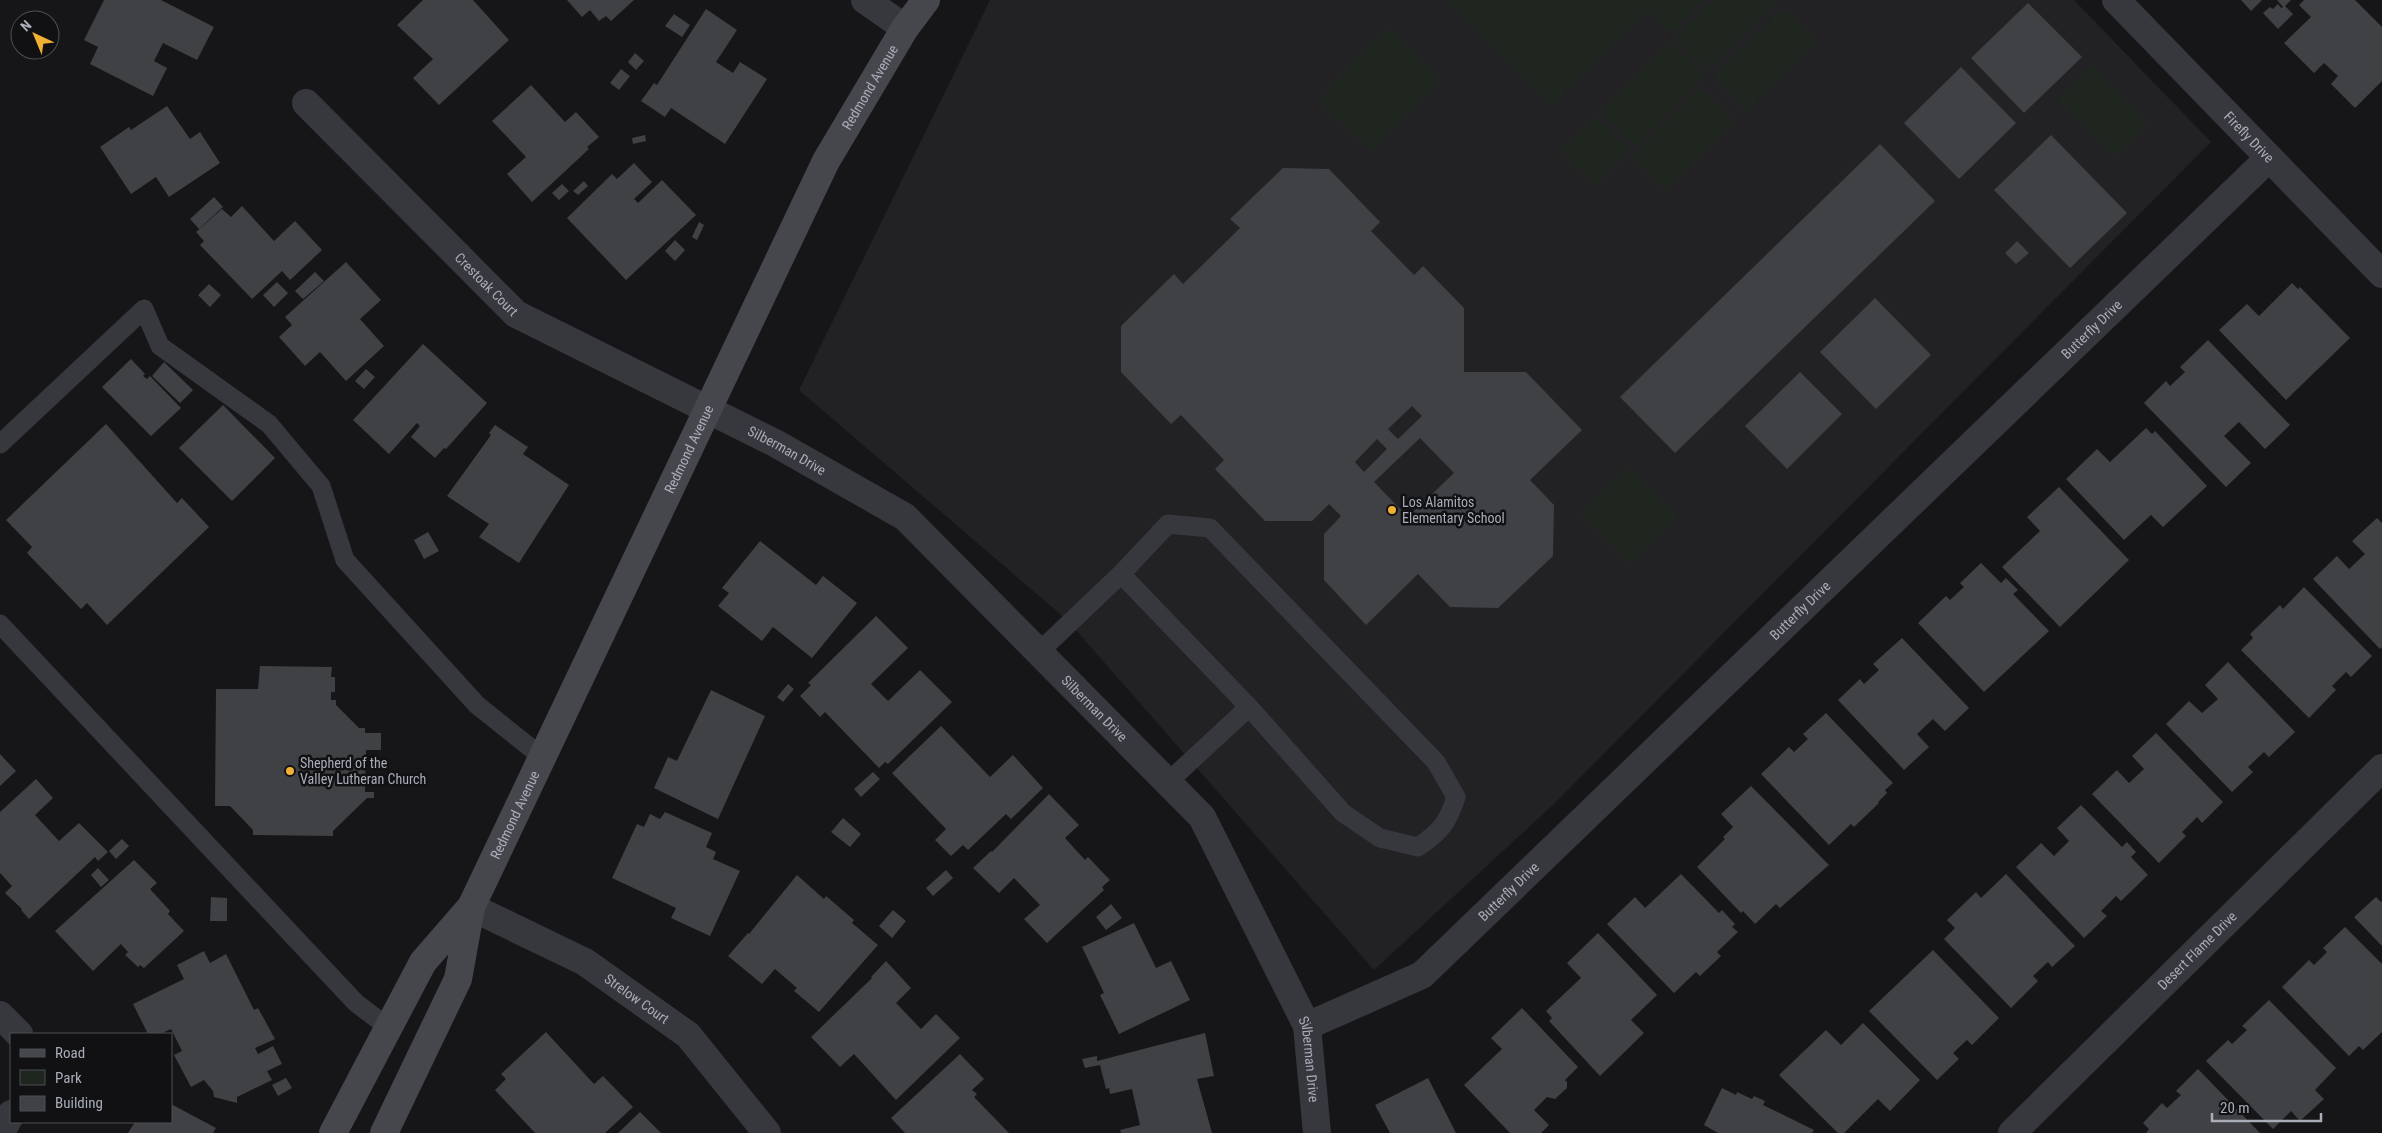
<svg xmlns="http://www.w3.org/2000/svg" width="2382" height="1133" font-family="'Roboto Condensed',sans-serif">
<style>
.built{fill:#222225}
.green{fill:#1e261f}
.building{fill:#404145;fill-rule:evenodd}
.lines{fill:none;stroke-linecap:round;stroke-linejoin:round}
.lane{stroke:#37383d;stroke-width:19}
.street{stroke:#37383d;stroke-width:28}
.secondary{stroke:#45474d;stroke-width:28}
.poi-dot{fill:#f2b134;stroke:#111113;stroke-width:2}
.labels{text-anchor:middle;stroke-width:5;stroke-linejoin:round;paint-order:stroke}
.street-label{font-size:14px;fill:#a8adb8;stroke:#111113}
.poi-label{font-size:14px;fill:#a8adb8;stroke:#111113;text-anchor:start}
</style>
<rect width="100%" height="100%" fill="#161618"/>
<path class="built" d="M 990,0 L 2074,0 L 2211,142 L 1554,804 L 1374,970 L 1067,620 L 799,390 Z"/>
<path class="green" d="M 1447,0 L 1705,0 L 1671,33 L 1647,11 L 1551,106 Z
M 1714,0 L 1776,0 L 1778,2 L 1708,72 L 1675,38 Z
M 1783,8 L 1817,42 L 1747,111 L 1713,77 Z
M 1387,28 L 1440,79 L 1371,151 L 1318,101 Z
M 1671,42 L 1705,76 L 1635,146 L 1601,112 Z
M 2092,66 L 2148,124 L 2114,156 L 2058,99 Z
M 1701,88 L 1734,121 L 1665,190 L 1631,157 Z
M 1597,117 L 1630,150 L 1595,185 L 1561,151 Z
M 1628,467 L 1678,517 L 1630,564 L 1580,513 Z"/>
<path class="building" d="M 104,0 L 161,0 L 214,27 L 197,60 L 163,43 L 154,61 L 167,68 L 153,96 L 90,64 L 98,47 L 84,40 Z
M 423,0 L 473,0 L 509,40 L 439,105 L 413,78 L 433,59 L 397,25 Z
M 567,0 L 634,0 L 611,21 L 606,16 L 599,21 L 590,10 L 582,17 Z
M 2241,0 L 2262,0 L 2251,11 Z
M 2277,0 L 2291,0 L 2285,6 L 2293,14 L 2278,29 L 2263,13 L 2270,7 L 2273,9 L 2278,4 L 2281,8 L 2283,7 Z
M 2304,0 L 2355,0 L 2382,27 L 2382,81 L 2355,108 L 2331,84 L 2338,76 L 2324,63 L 2314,73 L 2284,43 L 2311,17 L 2299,5 Z
M 2028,3 L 2082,57 L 2024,113 L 1971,58 Z
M 706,9 L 737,30 L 716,62 L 733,73 L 740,62 L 767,79 L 725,144 L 671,108 L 665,117 L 641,101 L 654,83 L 657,85 Z
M 674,14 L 690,25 L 682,37 L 665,26 Z
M 635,53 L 644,61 L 636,70 L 628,62 Z
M 1961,67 L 2016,123 L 1959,179 L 1904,123 Z
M 621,69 L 630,76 L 619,90 L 610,83 Z
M 531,85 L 565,122 L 576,112 L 599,137 L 587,147 L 589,149 L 532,202 L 507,174 L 526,157 L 492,121 Z
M 167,106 L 190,139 L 200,132 L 220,163 L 169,197 L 156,177 L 131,194 L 100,147 L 129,127 L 131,130 Z
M 645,135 L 646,141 L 633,144 L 632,138 Z
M 2051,135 L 2127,213 L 2070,268 L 1994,190 Z
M 1880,144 L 1935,201 L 1675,453 L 1620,397 Z
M 634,163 L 652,182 L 634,199 L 638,203 L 662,180 L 696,215 L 626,280 L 567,218 L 612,174 L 617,179 Z
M 1283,168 L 1329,169 L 1380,222 L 1371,231 L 1414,275 L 1423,266 L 1464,308 L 1464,372 L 1526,372 L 1582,430 L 1530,480 L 1554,505 L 1553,556 L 1498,608 L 1450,607 L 1418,574 L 1366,625 L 1324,580 L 1324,534 L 1341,516 L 1329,504 L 1312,521 L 1265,521 L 1215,469 L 1224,460 L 1181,415 L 1171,424 L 1121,372 L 1121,326 L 1174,274 L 1183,284 L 1240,228 L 1230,219 ZM 1412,406 L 1422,416 L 1398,439 L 1388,429 ZM 1420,438 L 1454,473 L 1408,517 L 1374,482 ZM 1377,439 L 1387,449 L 1364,472 L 1355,462 Z
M 584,181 L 588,186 L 578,195 L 573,191 Z
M 562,184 L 569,191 L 559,200 L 552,193 Z
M 214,197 L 223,207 L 199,229 L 190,219 Z
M 242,206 L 274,241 L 295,221 L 322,250 L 290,280 L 282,271 L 252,299 L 200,245 L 204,241 L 196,232 L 222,209 L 231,217 Z
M 699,222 L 704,225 L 697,240 L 692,237 Z
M 675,240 L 685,250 L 675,261 L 665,251 Z
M 2017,241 L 2029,253 L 2016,264 L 2005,253 Z
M 346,262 L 381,300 L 360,319 L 384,346 L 346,381 L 320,352 L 305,366 L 279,337 L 292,325 L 285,317 Z
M 315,272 L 324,281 L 303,299 L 295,291 Z
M 277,282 L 288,293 L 274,307 L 263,295 Z
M 2292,283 L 2298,289 L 2300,287 L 2350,338 L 2286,400 L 2219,330 L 2247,304 L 2259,316 Z
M 209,284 L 221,295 L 210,307 L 198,295 Z
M 1875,298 L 1931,355 L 1876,409 L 1820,352 Z
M 2208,340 L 2290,425 L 2265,449 L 2239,422 L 2224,436 L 2251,463 L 2226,487 L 2144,403 L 2166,381 L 2170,386 L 2185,372 L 2180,367 Z
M 423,344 L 487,403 L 446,449 L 444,448 L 435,458 L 411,437 L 420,426 L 417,423 L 389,454 L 353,420 Z
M 131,359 L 145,374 L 143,376 L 147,379 L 150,376 L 181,408 L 151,436 L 102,387 Z
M 164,362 L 193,390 L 180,403 L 152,376 Z
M 366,369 L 375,377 L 364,389 L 355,381 Z
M 1800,372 L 1842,414 L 1787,469 L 1745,426 Z
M 223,405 L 275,458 L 232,501 L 179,448 Z
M 106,424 L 177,503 L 182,498 L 209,527 L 107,625 L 87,603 L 81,609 L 27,553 L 32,547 L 6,520 Z
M 495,425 L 528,447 L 523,454 L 569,485 L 519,563 L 479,537 L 489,524 L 447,496 L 491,435 L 489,433 Z
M 2146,428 L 2152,434 L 2155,431 L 2207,486 L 2163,527 L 2151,515 L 2124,540 L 2066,479 L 2097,449 L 2110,462 Z
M 2059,487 L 2129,560 L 2060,627 L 2002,567 L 2040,531 L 2027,517 Z
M 2377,518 L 2382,523 L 2382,647 L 2380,649 L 2313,579 L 2337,556 L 2349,569 L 2365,554 L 2352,541 Z
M 428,532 L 439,551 L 424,559 L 414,540 Z
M 760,541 L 816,585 L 823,576 L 857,603 L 812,658 L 773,627 L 762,641 L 718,606 L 729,593 L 722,588 Z
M 1981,563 L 2001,583 L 2006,578 L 2018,590 L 2013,594 L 2049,631 L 1984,692 L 1918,623 L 1946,596 L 1950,600 L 1964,587 L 1960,583 Z
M 2304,587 L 2372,656 L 2351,677 L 2346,672 L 2332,686 L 2336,690 L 2309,718 L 2241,650 L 2253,638 L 2250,634 L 2280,605 L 2283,609 Z
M 876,616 L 908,648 L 871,684 L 888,701 L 920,670 L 952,702 L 888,764 L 885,762 L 879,768 L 825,712 L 820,717 L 800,696 L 811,685 L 808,683 Z
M 1902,638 L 1969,708 L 1945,731 L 1933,719 L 1917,734 L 1929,747 L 1904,770 L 1838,700 L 1860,679 L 1864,684 L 1879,670 L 1873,664 Z
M 2228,662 L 2295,732 L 2269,757 L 2264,752 L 2248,767 L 2253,772 L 2232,792 L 2166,724 L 2189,701 L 2202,713 L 2218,699 L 2205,685 Z
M 260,666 L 332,667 L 331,677 L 335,677 L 335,692 L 331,692 L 331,700 L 336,700 L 336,705 L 359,728 L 365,728 L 365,733 L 381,733 L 381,750 L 366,750 L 365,792 L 374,792 L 374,798 L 367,798 L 333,831 L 333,836 L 253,835 L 253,830 L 230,806 L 215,806 L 216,689 L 258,689 Z
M 788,684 L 794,689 L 783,702 L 777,697 Z
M 711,690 L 765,716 L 718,819 L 654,788 L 668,757 L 677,761 Z
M 1826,713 L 1893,783 L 1885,790 L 1887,793 L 1878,802 L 1879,803 L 1854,827 L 1851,824 L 1829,845 L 1761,774 L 1789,747 L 1794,752 L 1808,739 L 1803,734 Z
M 941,726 L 990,777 L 1013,755 L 1043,788 L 1011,819 L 1006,814 L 968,850 L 963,845 L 951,856 L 935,840 L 946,829 L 892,773 Z
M 2156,733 L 2223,802 L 2202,823 L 2197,817 L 2182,832 L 2186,836 L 2159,863 L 2092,794 L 2117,770 L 2129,783 L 2144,769 L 2132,756 Z
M 0,754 L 16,771 L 0,786 Z
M 873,772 L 880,779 L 861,797 L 854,789 Z
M 36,779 L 53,798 L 35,815 L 59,841 L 79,823 L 108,852 L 98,861 L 95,857 L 29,919 L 21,910 L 22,909 L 5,893 L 12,886 L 0,873 L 0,812 Z
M 1751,786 L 1829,865 L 1780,908 L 1776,904 L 1755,924 L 1743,911 L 1741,913 L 1697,867 L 1725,839 L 1723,837 L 1733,827 L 1721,814 Z
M 1049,794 L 1079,825 L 1065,838 L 1085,860 L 1088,857 L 1110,880 L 1102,887 L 1104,890 L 1047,943 L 1024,919 L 1040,905 L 1014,878 L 999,893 L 973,868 L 991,851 L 992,852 Z
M 2081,805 L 2122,847 L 2127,842 L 2136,852 L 2131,857 L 2148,875 L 2121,901 L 2116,896 L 2101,911 L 2107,916 L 2084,938 L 2016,867 L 2041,843 L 2054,856 L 2069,841 L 2057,828 Z
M 665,812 L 712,833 L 706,847 L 716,852 L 713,859 L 740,871 L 710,936 L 671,918 L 676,908 L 612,878 L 637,824 L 644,827 L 650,814 L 660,819 Z
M 843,818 L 861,834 L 850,847 L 831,832 Z
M 122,839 L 129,846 L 116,859 L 109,851 Z
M 134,860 L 157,883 L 150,889 L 170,911 L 168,914 L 184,931 L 144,968 L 140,965 L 138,967 L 125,955 L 128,952 L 121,944 L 93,971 L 55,931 Z
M 98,868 L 109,880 L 101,887 L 91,875 Z
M 946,870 L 953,878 L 933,896 L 926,888 Z
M 1681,874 L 1719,913 L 1722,910 L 1735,924 L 1732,927 L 1738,932 L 1717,952 L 1721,956 L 1700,976 L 1696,972 L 1674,993 L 1607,924 L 1635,897 L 1645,908 Z
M 2006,874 L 2075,946 L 2052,967 L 2048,962 L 2033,976 L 2038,981 L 2011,1008 L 1944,939 L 1955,928 L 1947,920 L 1976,892 L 1981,898 Z
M 797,875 L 824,899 L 826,896 L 854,920 L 852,923 L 878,945 L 819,1012 L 794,991 L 797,988 L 775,969 L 762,984 L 728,956 L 748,933 L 749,934 Z
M 211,897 L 227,898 L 227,921 L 210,921 Z
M 2376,897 L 2381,902 L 2382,900 L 2382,946 L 2354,917 Z
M 1111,904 L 1122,918 L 1106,930 L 1096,917 Z
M 893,910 L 906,921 L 892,938 L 879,926 Z
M 1134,923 L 1156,968 L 1171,961 L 1190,1000 L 1119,1034 L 1100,995 L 1104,993 L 1082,947 Z
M 2345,927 L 2382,964 L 2382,1032 L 2363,1050 L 2359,1046 L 2349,1056 L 2282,987 L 2309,960 L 2314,965 L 2327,952 L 2323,948 Z
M 1598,933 L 1657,995 L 1631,1020 L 1644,1033 L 1600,1076 L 1549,1021 L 1552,1018 L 1546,1011 L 1581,978 L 1567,963 Z
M 1933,950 L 1999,1018 L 1972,1045 L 1967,1040 L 1953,1053 L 1959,1059 L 1937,1080 L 1869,1011 Z
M 204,951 L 210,963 L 226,954 L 254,1010 L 258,1008 L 275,1039 L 255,1048 L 258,1054 L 273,1046 L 282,1064 L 267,1071 L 272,1080 L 237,1097 L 237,1103 L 214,1097 L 213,1091 L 204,1080 L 191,1087 L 174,1055 L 182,1051 L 171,1029 L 160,1034 L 148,1034 L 133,1004 L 184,979 L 177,965 Z
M 886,961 L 911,988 L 896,1003 L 921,1029 L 936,1014 L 960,1038 L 896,1100 L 854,1054 L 840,1067 L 811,1037 L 872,978 L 871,977 Z
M 2269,1000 L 2336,1068 L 2315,1090 L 2324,1099 L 2300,1121 L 2291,1111 L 2273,1129 L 2206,1061 L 2228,1040 L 2232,1044 L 2247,1030 L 2242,1026 Z
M 1522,1008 L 1578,1067 L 1565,1080 L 1567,1082 L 1567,1088 L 1555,1099 L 1547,1097 L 1534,1110 L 1549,1125 L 1541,1133 L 1510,1133 L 1464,1085 L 1502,1049 L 1491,1038 Z
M 1863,1023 L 1920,1080 L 1890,1111 L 1878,1099 L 1844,1133 L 1838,1133 L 1779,1075 L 1826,1030 L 1841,1045 Z
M 546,1032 L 594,1084 L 603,1076 L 633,1107 L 605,1133 L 535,1133 L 495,1090 L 506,1079 L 501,1074 Z
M 1205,1033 L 1214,1076 L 1197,1079 L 1212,1133 L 1121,1133 L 1120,1130 L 1140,1125 L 1132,1089 L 1110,1094 L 1109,1088 L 1106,1089 L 1100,1065 L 1085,1068 L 1082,1059 L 1097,1056 L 1097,1061 Z
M 960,1054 L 984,1079 L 972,1090 L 977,1094 L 974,1097 L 1009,1133 L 905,1133 L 891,1118 Z
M 2198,1069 L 2260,1133 L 2146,1133 L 2149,1129 L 2143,1123 L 2162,1103 L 2167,1108 L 2181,1095 L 2176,1091 Z
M 286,1078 L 292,1088 L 278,1096 L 272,1085 Z
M 1428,1078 L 1456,1133 L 1390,1133 L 1375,1105 Z
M 1722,1088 L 1736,1095 L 1737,1092 L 1752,1099 L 1754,1096 L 1765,1101 L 1763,1105 L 1814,1130 L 1812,1133 L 1718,1133 L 1704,1125 Z
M 171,1104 L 216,1128 L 213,1133 L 128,1133 L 135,1122 L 171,1122 Z
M 640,1112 L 661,1133 L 618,1133 Z"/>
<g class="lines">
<path class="lane" d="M 0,444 L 144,309 L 160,346 L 269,424 L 321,486 L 345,560 L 477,705 L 542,757
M 1121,574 L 1168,524 L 1210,528 L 1436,762 L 1456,797 C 1448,823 1440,832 1418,847 L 1380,838 L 1343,813 L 1249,707
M 0,624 L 356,1003 L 389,1028
M 1039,652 L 1121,574 L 1249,707 L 1168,782"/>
<g class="street">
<path d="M 865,0 L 905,28"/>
<path id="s1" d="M 2116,0 L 2382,274"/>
<path id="s2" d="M 306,103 L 516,314 L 775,443 L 905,517 L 1202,817 L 1307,1026 L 1317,1133"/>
<path id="s3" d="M 471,907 L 585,962 L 688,1035 L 767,1133"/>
<path d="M 0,1015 L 19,1034"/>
<path id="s4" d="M 1307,1026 L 1422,975 L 2269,158"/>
<path d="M 1,1133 L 11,1114"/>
<path id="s5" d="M 2012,1133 L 2382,768"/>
</g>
<g class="secondary">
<path d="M 333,1133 L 423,962 L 470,908"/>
<path id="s6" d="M 384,1133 L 458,979 L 471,907 L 826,161 L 905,28 L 926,0"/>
</g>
</g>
<g class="poi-dot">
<circle cx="1392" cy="510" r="5"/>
<circle cx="290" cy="771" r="5"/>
</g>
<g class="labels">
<g class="street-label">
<text dy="5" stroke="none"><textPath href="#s6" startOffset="1156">Redmond Avenue</textPath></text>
<text dy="5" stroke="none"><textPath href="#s1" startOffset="191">Firefly Drive</textPath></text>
<text dy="5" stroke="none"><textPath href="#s2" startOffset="256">Crestoak Court</textPath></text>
<text dy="5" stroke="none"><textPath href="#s4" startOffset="1056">Butterfly Drive</textPath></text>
<text dy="5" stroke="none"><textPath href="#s6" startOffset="751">Redmond Avenue</textPath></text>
<text dy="5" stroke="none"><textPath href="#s2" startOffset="601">Silberman Drive</textPath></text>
<text dy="5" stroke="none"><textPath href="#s4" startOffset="651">Butterfly Drive</textPath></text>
<text dy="5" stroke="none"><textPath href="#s2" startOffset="1006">Silberman Drive</textPath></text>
<text dy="5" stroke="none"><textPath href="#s6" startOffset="346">Redmond Avenue</textPath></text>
<text dy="5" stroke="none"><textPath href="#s4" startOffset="246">Butterfly Drive</textPath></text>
<text dy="5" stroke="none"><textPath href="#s5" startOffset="260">Desert Flame Drive</textPath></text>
<text dy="5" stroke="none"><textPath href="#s3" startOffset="190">Strelow Court</textPath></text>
<text dy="5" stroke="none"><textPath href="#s2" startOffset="1426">Silberman Drive</textPath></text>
</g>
<g class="poi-label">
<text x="1402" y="507">Los Alamitos<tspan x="1402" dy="16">Elementary School</tspan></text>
<text x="300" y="768">Shepherd of the<tspan x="300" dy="16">Valley Lutheran Church</tspan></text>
</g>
</g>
<rect x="10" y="1033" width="162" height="90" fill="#111113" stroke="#4d4f55"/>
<rect x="20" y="1049" width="25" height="8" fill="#45474d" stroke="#4d4f55"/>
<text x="55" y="1058" font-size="15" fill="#a8adb8">Road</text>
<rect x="20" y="1070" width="25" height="15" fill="#1e261f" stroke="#4d4f55"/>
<text x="55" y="1083" font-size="15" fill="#a8adb8">Park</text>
<rect x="20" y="1096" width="25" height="15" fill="#404145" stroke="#4d4f55"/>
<text x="55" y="1108" font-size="15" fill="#a8adb8">Building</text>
<g transform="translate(35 35) rotate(316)"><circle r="24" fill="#111113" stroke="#4d4f55"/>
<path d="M0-4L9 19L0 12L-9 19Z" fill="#f2b134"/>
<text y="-8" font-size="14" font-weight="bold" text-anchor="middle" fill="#a8adb8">N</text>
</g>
<path d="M2212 1113v8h109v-8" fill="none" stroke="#a8adb8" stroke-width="2.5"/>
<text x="2220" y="1113" font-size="15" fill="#a8adb8" stroke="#111113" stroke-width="4" paint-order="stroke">20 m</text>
</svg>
